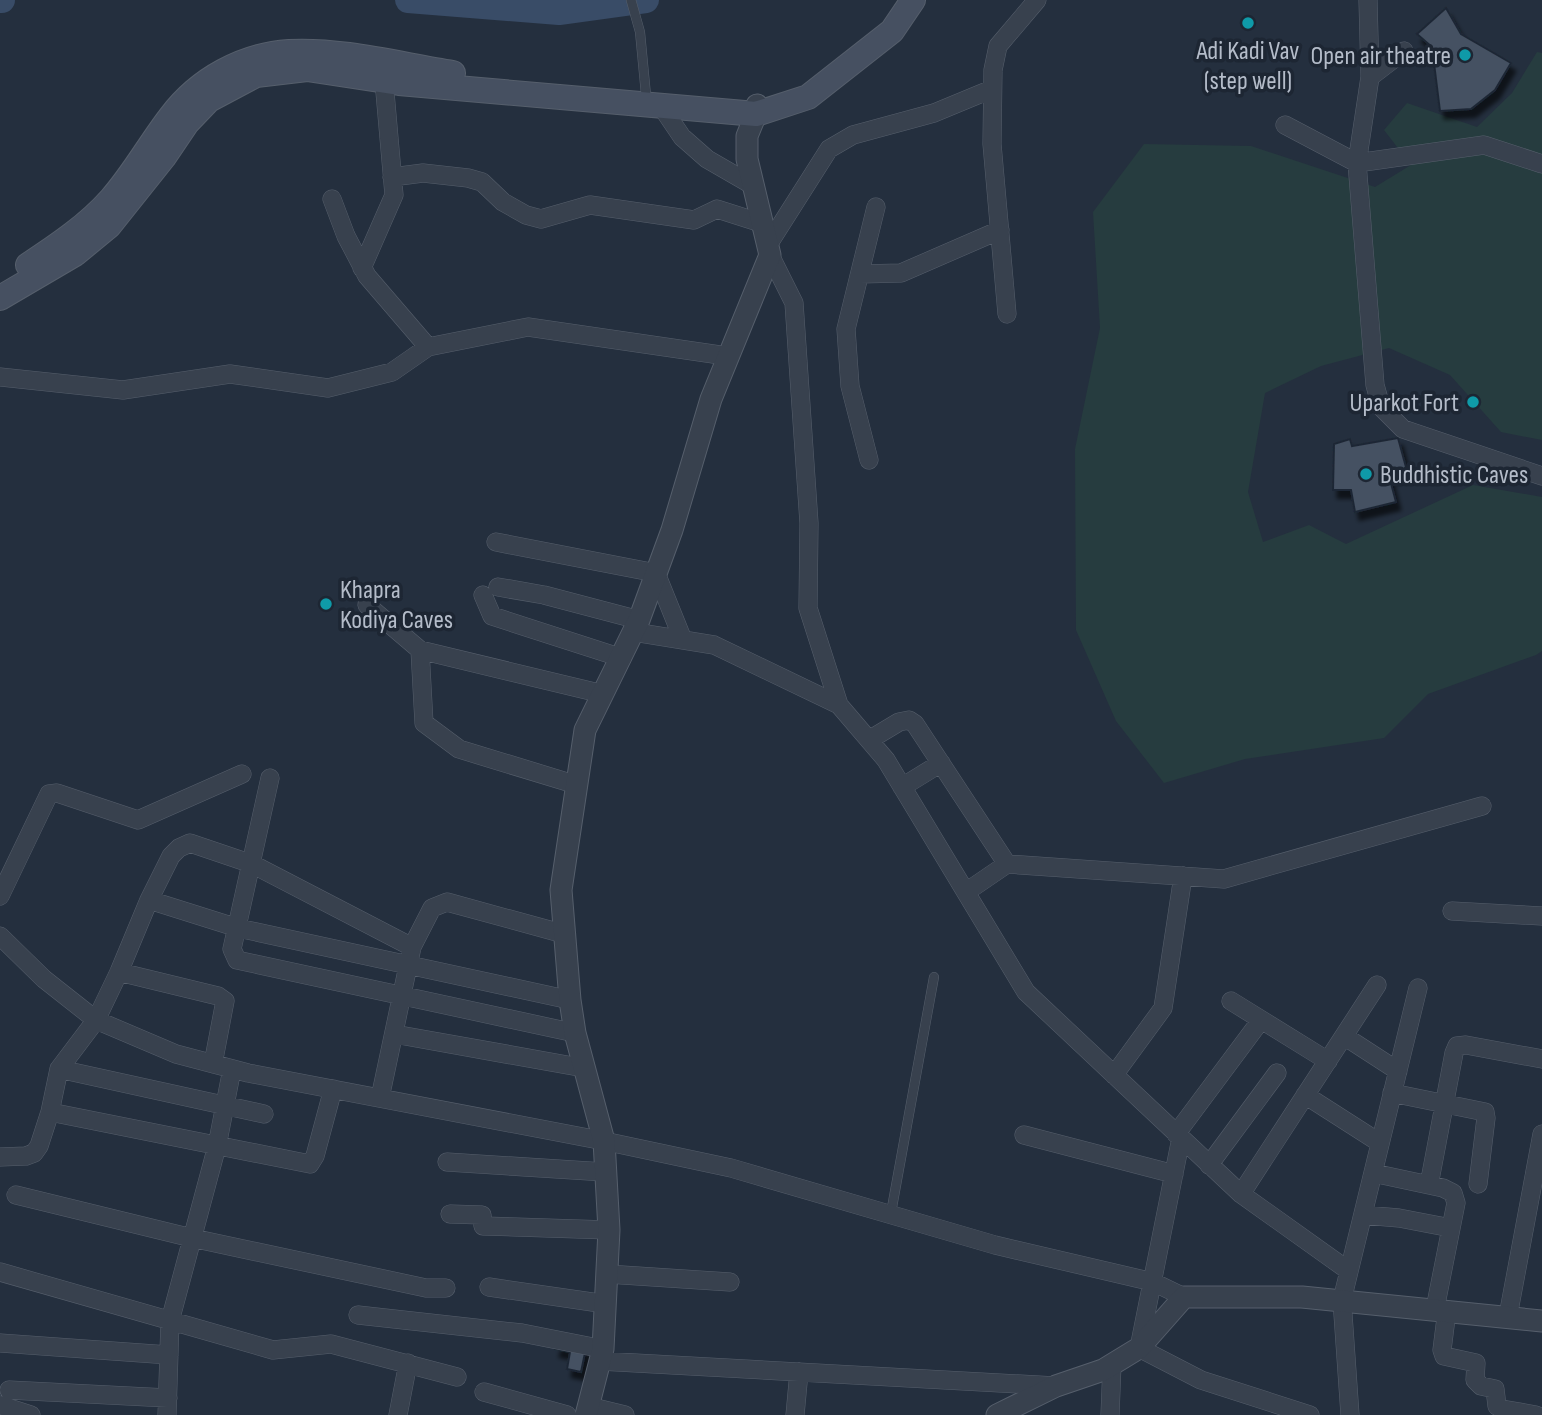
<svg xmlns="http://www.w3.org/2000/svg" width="1542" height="1415" font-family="'Sofia Sans Condensed',sans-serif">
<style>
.green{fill:#263c3f}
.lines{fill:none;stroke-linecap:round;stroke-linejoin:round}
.river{stroke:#394c67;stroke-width:26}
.building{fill:#455162;stroke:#1f2835;stroke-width:2;filter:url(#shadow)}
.service-casing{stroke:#565f6c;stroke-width:10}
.minor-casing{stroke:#565f6c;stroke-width:19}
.tertiary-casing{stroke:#565f6c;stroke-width:23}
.secondary-casing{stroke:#565f6c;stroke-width:26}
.service{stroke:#38414e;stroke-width:9}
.minor{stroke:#38414e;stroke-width:18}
.tertiary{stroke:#38414e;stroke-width:21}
.secondary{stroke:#465061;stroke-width:24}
.culture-dot{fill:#0f9aa8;stroke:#1d2633;stroke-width:2.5}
.labels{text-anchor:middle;stroke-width:7;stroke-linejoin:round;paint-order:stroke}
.poi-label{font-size:26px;fill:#b4bcc9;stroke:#1d2633;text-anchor:end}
</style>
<defs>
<filter id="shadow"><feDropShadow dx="4.5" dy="8" stdDeviation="2" flood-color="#0009"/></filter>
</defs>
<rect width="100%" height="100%" fill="#242f3e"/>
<path class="green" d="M 1537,52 L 1542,53 L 1542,440 L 1501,432 L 1450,375 L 1389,348 L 1321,366 L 1265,393 L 1248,492 L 1263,542 L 1309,525 L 1346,544 L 1473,485 L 1542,497 L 1542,651 L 1536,655 L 1428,694 L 1384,738 L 1245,759 L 1164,783 L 1116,721 L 1076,630 L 1075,449 L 1100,328 L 1093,212 L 1144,144 L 1251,146 L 1375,187 L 1411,165 L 1384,130 L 1407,103 L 1477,127 L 1512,93 Z"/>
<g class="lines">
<path class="river" d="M 0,0 L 2,0
M 408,0 L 559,12 L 646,0"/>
</g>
<path class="building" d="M 1446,8 L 1461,34 L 1511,63 L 1495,90 L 1471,109 L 1440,111 L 1432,47 L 1417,34 Z
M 1398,438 L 1407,471 L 1389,476 L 1396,502 L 1355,512 L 1351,490 L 1333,490 L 1334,444 L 1350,439 L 1352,446 Z
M 557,1342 L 586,1348 L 581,1372 L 567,1369 L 570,1352 L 555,1349 Z"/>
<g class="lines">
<defs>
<path id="service" d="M 631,0 L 640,32 L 646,95
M 891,1213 L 934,977"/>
<path id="minor" d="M 1368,0 L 1370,77 L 1357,163 L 1484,145 L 1542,164
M 1370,77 L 1404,51
M 661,106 L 682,137 L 707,159 L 752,185
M 1285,125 L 1357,163 L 1375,385 L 1381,407 L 1403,429 L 1542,476
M 392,177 L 423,173 L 468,178 L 482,182 L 503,202 L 526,215 L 541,219 L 590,205 L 694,220 L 717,209 L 764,224
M 332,199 L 346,236 L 367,276 L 428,347
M 768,245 L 829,149 L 853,135 L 934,113 L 992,89
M 770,255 L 794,303 L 809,523 L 808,608 L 839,705
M 362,268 L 394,195 L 384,81
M 860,274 L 901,273 L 1000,230
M 1007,314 L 992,144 L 993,70 L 998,46 L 1037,0
M 0,377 L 123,390 L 230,374 L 328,388 L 392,372 L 428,347 L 528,327 L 727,356
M 869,460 L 850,386 L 846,329 L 876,207
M 496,542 L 656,573 L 683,640
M 498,587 L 544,595 L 639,620
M 483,595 L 492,616 L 622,658
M 367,605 L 420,650 L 424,723 L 459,749 L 577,785
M 634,632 L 714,645 L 839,705 L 886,760 L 1026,992 L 1241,1194 L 1349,1271
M 420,650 L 603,694
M 869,740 L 899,722 L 909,720 L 915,724 L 1007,864
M 270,778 L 232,949 L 237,960 L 575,1033
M 902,787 L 941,763
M 966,892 L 1007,864 L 1224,879 L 1482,806
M 0,896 L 49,794 L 57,793 L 138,820 L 242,774
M 149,900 L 238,928 L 570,1000
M 1452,911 L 1542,916
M 0,936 L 44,979 L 96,1020 L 176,1054 L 248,1073 L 604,1141 L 731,1168 L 995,1245 L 1153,1282 L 1184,1297
M 119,972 L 218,996 L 225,1001 L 213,1064
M 1231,1001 L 1328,1061
M 394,1034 L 584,1068
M 1344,1036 L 1398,1071
M 59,1069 L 264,1114
M 1114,1075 L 1163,1008 L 1183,876
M 1392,1093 L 1485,1112 L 1486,1118 L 1478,1184
M 1305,1095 L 1380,1143
M 380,1098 L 412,947 L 432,908 L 447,902 L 564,934
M 50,1112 L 310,1164 L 315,1156 L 333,1089
M 1176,1134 L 1261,1020
M 1024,1135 L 1174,1174
M 1181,1138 L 1139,1348 L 1201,1380 L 1310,1415
M 0,1157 L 26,1156 L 34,1153 L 39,1146 L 50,1112 L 59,1069 L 96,1020 L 119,972 L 149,900 L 171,856 L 179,848 L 190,843 L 252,864 L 412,947
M 447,1162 L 605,1172
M 1209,1165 L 1277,1073
M 1373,1173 L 1443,1188 L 1453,1193 L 1456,1203 L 1435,1309
M 1429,1185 L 1454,1053 L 1457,1046 L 1466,1045 L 1542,1059
M 1241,1194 L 1377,985
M 16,1195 L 192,1238 L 426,1288 L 446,1288
M 450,1214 L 482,1215 L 483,1226 L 609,1230
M 1363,1215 L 1399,1218 L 1451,1228
M 0,1272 L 273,1350 L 331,1344 L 457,1377
M 607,1274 L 730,1282
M 489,1287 L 606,1304
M 1447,1310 L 1442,1350 L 1444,1356 L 1476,1363 L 1475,1380 L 1481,1386 L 1495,1389 L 1497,1406 L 1502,1409 L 1536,1415
M 358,1315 L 522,1333 L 603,1349
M 1508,1316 L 1542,1134
M 0,1343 L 169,1355
M 599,1361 L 1056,1386
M 9,1390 L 168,1398
M 484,1392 L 567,1415
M 0,1405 L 31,1415
M 588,1406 L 625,1415
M 167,1415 L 170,1321 L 217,1146 L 232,1069
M 398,1415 L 408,1363
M 795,1415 L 799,1372
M 1110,1415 L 1112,1364
M 1350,1415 L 1342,1300 L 1418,988"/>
<path id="tertiary" d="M 586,1415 L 603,1349 L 609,1230 L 604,1141 L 575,1033 L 570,1000 L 561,890 L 585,730 L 639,620 L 672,530 L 711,399 L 770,255 L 747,159 L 747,136 L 756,114 L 757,105
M 997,1415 L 1056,1386 L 1103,1370 L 1139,1348 L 1184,1297 L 1302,1297 L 1542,1321"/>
<path id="secondary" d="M 28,265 C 57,246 88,225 111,199 C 134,173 150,143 171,116 C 199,79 243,55 289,52 C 342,49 401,65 453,73
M 0,298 L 75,254 L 109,226 L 164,157 L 187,123 L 209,100 L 256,75 L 307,69 L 399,83 L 756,114 L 808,97 L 892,31 L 913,0"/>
</defs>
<use href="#service" class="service-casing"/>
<use href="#minor" class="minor-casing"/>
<use href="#tertiary" class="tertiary-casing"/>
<use href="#secondary" class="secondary-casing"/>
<use href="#service" class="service"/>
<use href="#minor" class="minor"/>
<use href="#tertiary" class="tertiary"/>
<use href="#secondary" class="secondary"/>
</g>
<g class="culture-dot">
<circle cx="1248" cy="23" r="7"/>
<circle cx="1465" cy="55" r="7"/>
<circle cx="1473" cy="402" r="7"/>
<circle cx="1366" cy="474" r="7"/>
<circle cx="326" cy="604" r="7"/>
</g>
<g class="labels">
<g class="poi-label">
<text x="1248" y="59" text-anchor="middle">Adi Kadi Vav<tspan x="1248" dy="30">(step well)</tspan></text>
<text x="1451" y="64">Open air theatre</text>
<text x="1459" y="411">Uparkot Fort</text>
<text x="1380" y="483" text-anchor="start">Buddhistic Caves</text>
<text x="340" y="598" text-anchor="start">Khapra<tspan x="340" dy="30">Kodiya Caves</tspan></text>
</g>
</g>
</svg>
